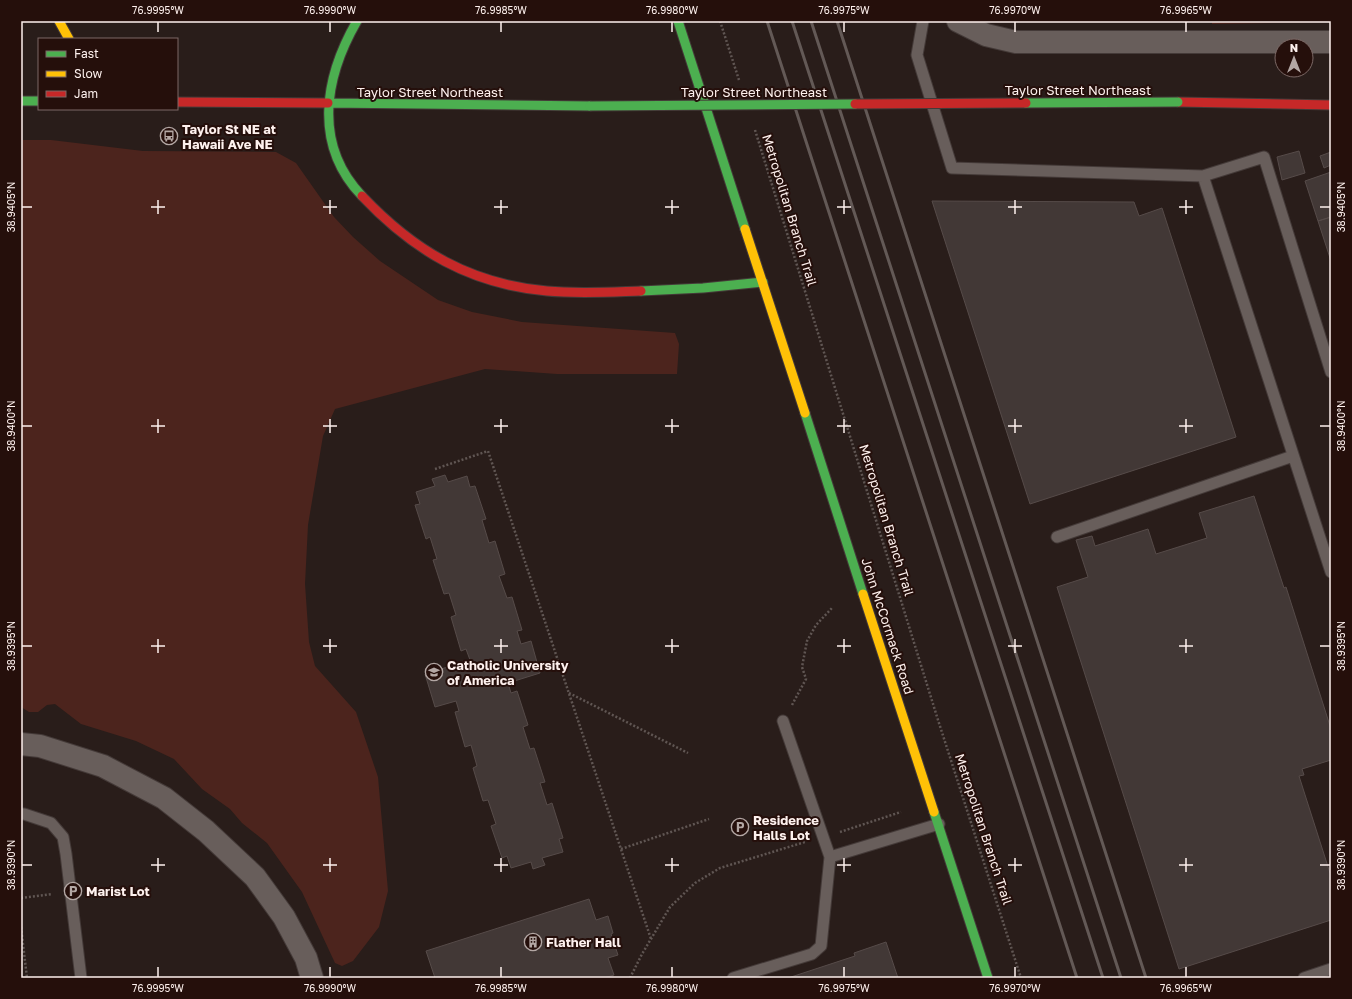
<svg xmlns="http://www.w3.org/2000/svg" width="1352" height="999" font-family="'Golos Text',sans-serif">
<style>
.green{fill:#4c241d}
.building{fill:#423836;stroke:#564b49}
.lines{fill:none;stroke-linecap:round;stroke-linejoin:round}
.lane-casing{stroke:#443a38;stroke-width:13}
.street-casing{stroke:#443a38;stroke-width:24}
.fast-casing{stroke:#443a38;stroke-width:11}
.slow-casing{stroke:#443a38;stroke-width:11}
.jam-casing{stroke:#443a38;stroke-width:11}
.path{stroke:#605653;stroke-width:2.5;stroke-dasharray:2 2;stroke-linecap:butt}
.lane{stroke:#685e5b;stroke-width:11}
.street{stroke:#685e5b;stroke-width:22}
.fast{stroke:#4caf50;stroke-width:9}
.slow{stroke:#ffc107;stroke-width:9}
.jam{stroke:#c62828;stroke-width:9}
.rail{stroke:#635956;stroke-width:3}
.fast-bridge-casing{stroke:#443a38;stroke-width:11;stroke-linecap:butt}
.jam-bridge-casing{stroke:#443a38;stroke-width:11;stroke-linecap:butt}
.fast-bridge{stroke:#4caf50;stroke-width:9}
.jam-bridge{stroke:#c62828;stroke-width:9}
.ticks{fill:none;stroke:#fef1ee;stroke-width:1.5}
.labels{text-anchor:middle;stroke-width:4;stroke-linejoin:round;paint-order:stroke}
.street-label{font-size:13px;fill:#fef1ee;stroke:#250f0b}
.poi-label{font-size:13px;font-weight:bold;fill:#fef1ee;stroke:#250f0b;text-anchor:start}
.neatline{fill:none;stroke:#fef1ee;stroke-width:1.5}
.ticks-label{font-size:10px;text-anchor:middle;fill:#fef1ee}
</style>
<rect width="100%" height="100%" fill="#291d1a"/>
<path class="green" d="M 1212,21 L 1331,21 L 1331,22 L 1212,24 Z
M 21,140 L 51,140 L 143,151 L 276,152 L 296,163 L 334,217 L 353,237 L 380,261 L 438,300 L 472,312 L 522,322 L 675,333 L 679,344 L 677,374 L 557,374 L 485,369 L 335,409 L 323,436 L 308,525 L 305,584 L 309,642 L 315,666 L 356,712 L 378,777 L 388,891 L 379,927 L 353,961 L 342,966 L 335,963 L 302,892 L 267,843 L 242,823 L 230,809 L 202,789 L 174,759 L 136,741 L 81,724 L 55,704 L 47,705 L 38,712 L 29,712 L 21,707 Z"/>
<path class="building" d="M 1299,151 L 1305,173 L 1282,180 L 1277,157 Z
M 1331,152 L 1331,165 L 1324,168 L 1320,156 Z
M 1331,172 L 1331,217 L 1318,221 L 1305,181 Z
M 932,201 L 1134,202 L 1139,216 L 1162,208 L 1236,437 L 1030,504 Z
M 1331,217 L 1331,261 L 1318,221 Z
M 445,475 L 448,482 L 467,476 L 470,487 L 475,486 L 486,519 L 482,520 L 489,543 L 495,541 L 505,574 L 499,576 L 507,598 L 512,597 L 522,630 L 517,631 L 521,644 L 531,641 L 540,673 L 508,683 L 511,693 L 517,691 L 528,725 L 523,727 L 530,749 L 534,748 L 545,782 L 540,783 L 547,805 L 552,803 L 563,838 L 559,839 L 563,852 L 542,858 L 545,865 L 533,869 L 531,862 L 511,868 L 507,856 L 502,858 L 491,826 L 496,824 L 488,800 L 483,801 L 473,768 L 477,766 L 471,745 L 465,747 L 455,712 L 459,711 L 456,701 L 435,707 L 425,674 L 470,660 L 466,649 L 461,651 L 451,617 L 456,615 L 449,593 L 444,594 L 433,560 L 437,559 L 430,537 L 426,539 L 415,505 L 420,504 L 416,492 L 435,486 L 432,479 Z
M 1254,496 L 1284,588 L 1286,587 L 1331,729 L 1331,760 L 1302,769 L 1304,775 L 1299,776 L 1330,873 L 1331,873 L 1331,920 L 1179,969 L 1057,587 L 1088,577 L 1076,540 L 1092,536 L 1095,546 L 1148,529 L 1156,554 L 1207,538 L 1199,513 Z
M 589,899 L 596,920 L 608,916 L 613,933 L 611,934 L 618,955 L 608,958 L 614,975 L 604,978 L 435,978 L 426,951 Z
M 886,942 L 898,978 L 788,978 L 855,956 L 854,953 Z"/>
<g class="lines">
<defs>
<path id="lane" d="M 923,21 L 917,55 L 952,168 L 1203,176
M 1331,372 L 1264,157 L 1203,176 L 1331,572
M 1057,537 L 1293,456
M 21,814 L 24,814 L 51,823 L 63,837 L 66,854 L 81,978
M 830,857 L 939,824
M 733,978 L 812,954 L 821,946 L 830,857 L 783,721
M 1304,978 L 1331,969"/>
<path id="street" d="M 958,21 L 986,35 L 1016,42 L 1331,42
M 21,744 L 40,746 L 103,766 L 164,798 L 206,831 L 255,877 L 284,917 L 306,958 L 312,978"/>
<path id="fast" d="M 357,21 C 324,78 313,145 362,196
M 678,21 L 745,229
M 21,101 L 39,101
M 328,103 L 590,106
M 641,291 L 703,288 L 763,282
M 805,413 L 863,594
M 934,812 L 988,978"/>
<path id="slow" d="M 59,21 L 69,39
M 745,229 L 805,413
M 863,594 L 934,812"/>
<path id="jam" d="M 177,102 L 328,103
M 1178,102 L 1331,105
M 362,196 C 414,251 470,284 547,291 C 578,294 610,292 641,291"/>
</defs>
<use href="#lane" class="lane-casing"/>
<use href="#street" class="street-casing"/>
<use href="#fast" class="fast-casing"/>
<use href="#slow" class="slow-casing"/>
<use href="#jam" class="jam-casing"/>
<path class="path" d="M 720,21 L 739,80
M 755,130 L 938,720 L 1021,978
M 435,469 L 488,451 L 651,939
M 569,693 L 688,753
M 792,705 L 806,679 L 802,667 L 807,641 L 816,625 L 832,608
M 840,832 L 901,812
M 621,849 L 709,819
M 21,898 L 52,894
M 21,927 L 27,978
M 630,978 L 642,954 L 670,907 L 695,883 L 720,868 L 805,842"/>
<use href="#lane" class="lane"/>
<use href="#street" class="street"/>
<use href="#fast" class="fast"/>
<use href="#slow" class="slow"/>
<use href="#jam" class="jam"/>
<path class="rail" d="M 767,21 L 1077,978
M 792,21 L 1103,978
M 811,21 L 1121,978
M 837,21 L 1146,978"/>
<defs>
<path id="fast-bridge" d="M 1026,103 L 1178,102
M 590,106 L 855,104"/>
<path id="jam-bridge" d="M 855,104 L 1026,103"/>
</defs>
<use href="#fast-bridge" class="fast-bridge-casing"/>
<use href="#jam-bridge" class="jam-bridge-casing"/>
<use href="#fast-bridge" class="fast-bridge"/>
<use href="#jam-bridge" class="jam-bridge"/>
</g>
<path class="ticks" d="M 158,22 L 158,32M 330,22 L 330,32M 501,22 L 501,32M 672,22 L 672,32M 844,22 L 844,32M 1015,22 L 1015,32M 1186,22 L 1186,32M 158,200 L 158,214M 330,200 L 330,214M 501,200 L 501,214M 672,200 L 672,214M 844,200 L 844,214M 1015,200 L 1015,214M 1186,200 L 1186,214M 22,207 L 32,207M 151,207 L 165,207M 323,207 L 337,207M 494,207 L 508,207M 665,207 L 679,207M 837,207 L 851,207M 1008,207 L 1022,207M 1179,207 L 1193,207M 1320,207 L 1330,207M 158,419 L 158,433M 330,419 L 330,433M 501,419 L 501,433M 672,419 L 672,433M 844,419 L 844,433M 1015,419 L 1015,433M 1186,419 L 1186,433M 22,426 L 32,426M 151,426 L 165,426M 323,426 L 337,426M 494,426 L 508,426M 665,426 L 679,426M 837,426 L 851,426M 1008,426 L 1022,426M 1179,426 L 1193,426M 1320,426 L 1330,426M 158,639 L 158,653M 330,639 L 330,653M 501,639 L 501,653M 672,639 L 672,653M 844,639 L 844,653M 1015,639 L 1015,653M 1186,639 L 1186,653M 22,646 L 32,646M 151,646 L 165,646M 323,646 L 337,646M 494,646 L 508,646M 665,646 L 679,646M 837,646 L 851,646M 1008,646 L 1022,646M 1179,646 L 1193,646M 1320,646 L 1330,646M 158,858 L 158,872M 330,858 L 330,872M 501,858 L 501,872M 672,858 L 672,872M 844,858 L 844,872M 1015,858 L 1015,872M 1186,858 L 1186,872M 22,865 L 32,865M 151,865 L 165,865M 323,865 L 337,865M 494,865 L 508,865M 665,865 L 679,865M 837,865 L 851,865M 1008,865 L 1022,865M 1179,865 L 1193,865M 1320,865 L 1330,865M 158,967 L 158,977M 330,967 L 330,977M 501,967 L 501,977M 672,967 L 672,977M 844,967 L 844,977M 1015,967 L 1015,977M 1186,967 L 1186,977"/>
<defs>
<symbol id="bus-ring" viewBox="-11 -11 22 22"><circle r="9.5" fill="#250f0b" stroke="#b3a7a4" stroke-width="1.5"/><path d="M-5-6H5V4H4V6H2V4H-2V6H-4V4H-5ZM-3.5-4V0h7V-4ZM-3.5 1.2v1.5H-2V1.2ZM2 1.2v1.5H3.5V1.2Z" fill="#b3a7a4"/></symbol>
<symbol id="university-ring" viewBox="-11 -11 22 22"><circle r="9.5" fill="#250f0b" stroke="#b3a7a4" stroke-width="1.5"/><path d="M0-5L7-2L0 1L-7-2ZM-4 1L0 2.5L4 1V4Q0 6-4 4Z" fill="#b3a7a4"/></symbol>
<symbol id="parking-ring" viewBox="-11 -11 22 22"><circle r="9.5" fill="#250f0b" stroke="#b3a7a4" stroke-width="1.5"/><path d="M-3.5-5.5H1a3.5 3.5 0 0 1 0 7H-1V5.5H-3.5ZM-1-3.4V-.6H.8a1.4 1.4 0 0 0 0-2.8Z" fill="#b3a7a4"/></symbol>
<symbol id="building-ring" viewBox="-11 -11 22 22"><circle r="9.5" fill="#250f0b" stroke="#b3a7a4" stroke-width="1.5"/><path d="M-4-6H4V6H1V3H-1V6H-4ZM-2.5-4.3h1.7v1.8h-1.7ZM.8-4.3h1.7v1.8H.8ZM-2.5-1h1.7V.8h-1.7ZM.8-1h1.7V.8H.8Z" fill="#b3a7a4"/></symbol>
</defs>
<g fill-rule="evenodd">
<use href="#bus-ring" x="159" y="126" width="20" height="20"/>
<use href="#university-ring" x="424" y="662" width="20" height="20"/>
<use href="#parking-ring" x="730" y="817" width="20" height="20"/>
<use href="#parking-ring" x="63" y="881" width="20" height="20"/>
<use href="#building-ring" x="523" y="932" width="20" height="20"/>
</g>
<g class="labels">
<g class="street-label">
<text x="1078" y="95">Taylor Street Northeast</text>
<text x="430" y="97">Taylor Street Northeast</text>
<text x="754" y="97">Taylor Street Northeast</text>
<text transform="translate(790 210) rotate(73)" y="5">Metropolitan Branch Trail</text>
<text transform="translate(887 520) rotate(73)" y="5">Metropolitan Branch Trail</text>
<text transform="translate(888 626) rotate(72)" y="5">John McCormack Road</text>
<text transform="translate(984 829) rotate(72)" y="5">Metropolitan Branch Trail</text>
</g>
<g class="poi-label">
<text x="182" y="134">Taylor St NE at<tspan x="182" dy="15">Hawaii Ave NE</tspan></text>
<text x="447" y="670">Catholic University<tspan x="447" dy="15">of America</tspan></text>
<text x="753" y="825">Residence<tspan x="753" dy="15">Halls Lot</tspan></text>
<text x="86" y="896">Marist Lot</text>
<text x="546" y="947">Flather Hall</text>
</g>
</g>
<rect width="1352" height="999" fill="none" stroke="#250f0b" stroke-width="44"/>
<rect x="38" y="38" width="140" height="72" fill="#250f0b" stroke="#7c6966"/>
<rect x="46" y="51" width="20" height="6" fill="#4caf50" stroke="#7c6966"/>
<text x="74" y="58" font-size="12" fill="#fef1ee">Fast</text>
<rect x="46" y="71" width="20" height="6" fill="#ffc107" stroke="#7c6966"/>
<text x="74" y="78" font-size="12" fill="#fef1ee">Slow</text>
<rect x="46" y="91" width="20" height="6" fill="#c62828" stroke="#7c6966"/>
<text x="74" y="98" font-size="12" fill="#fef1ee">Jam</text>
<g transform="translate(1294 58)"><circle r="19" fill="#250f0b" stroke="#7c6966"/>
<path d="M0-3L7 15L0 10L-7 15Z" fill="#b3a7a4"/>
<text y="-6" font-size="11" font-weight="bold" text-anchor="middle" fill="#fef1ee">N</text>
</g>
<rect x="22" y="22" width="1308" height="955" class="neatline"/>
<g class="ticks-label">
<text x="158" y="14">76.9995°W</text>
<text x="330" y="14">76.9990°W</text>
<text x="501" y="14">76.9985°W</text>
<text x="672" y="14">76.9980°W</text>
<text x="844" y="14">76.9975°W</text>
<text x="1015" y="14">76.9970°W</text>
<text x="1186" y="14">76.9965°W</text>
<text transform="translate(11 207) rotate(-90)" y="4">38.9405°N</text>
<text transform="translate(1341 207) rotate(-90)" y="4">38.9405°N</text>
<text transform="translate(11 426) rotate(-90)" y="4">38.9400°N</text>
<text transform="translate(1341 426) rotate(-90)" y="4">38.9400°N</text>
<text transform="translate(11 646) rotate(-90)" y="4">38.9395°N</text>
<text transform="translate(1341 646) rotate(-90)" y="4">38.9395°N</text>
<text transform="translate(11 865) rotate(-90)" y="4">38.9390°N</text>
<text transform="translate(1341 865) rotate(-90)" y="4">38.9390°N</text>
<text x="158" y="992">76.9995°W</text>
<text x="330" y="992">76.9990°W</text>
<text x="501" y="992">76.9985°W</text>
<text x="672" y="992">76.9980°W</text>
<text x="844" y="992">76.9975°W</text>
<text x="1015" y="992">76.9970°W</text>
<text x="1186" y="992">76.9965°W</text>
</g>
</svg>
